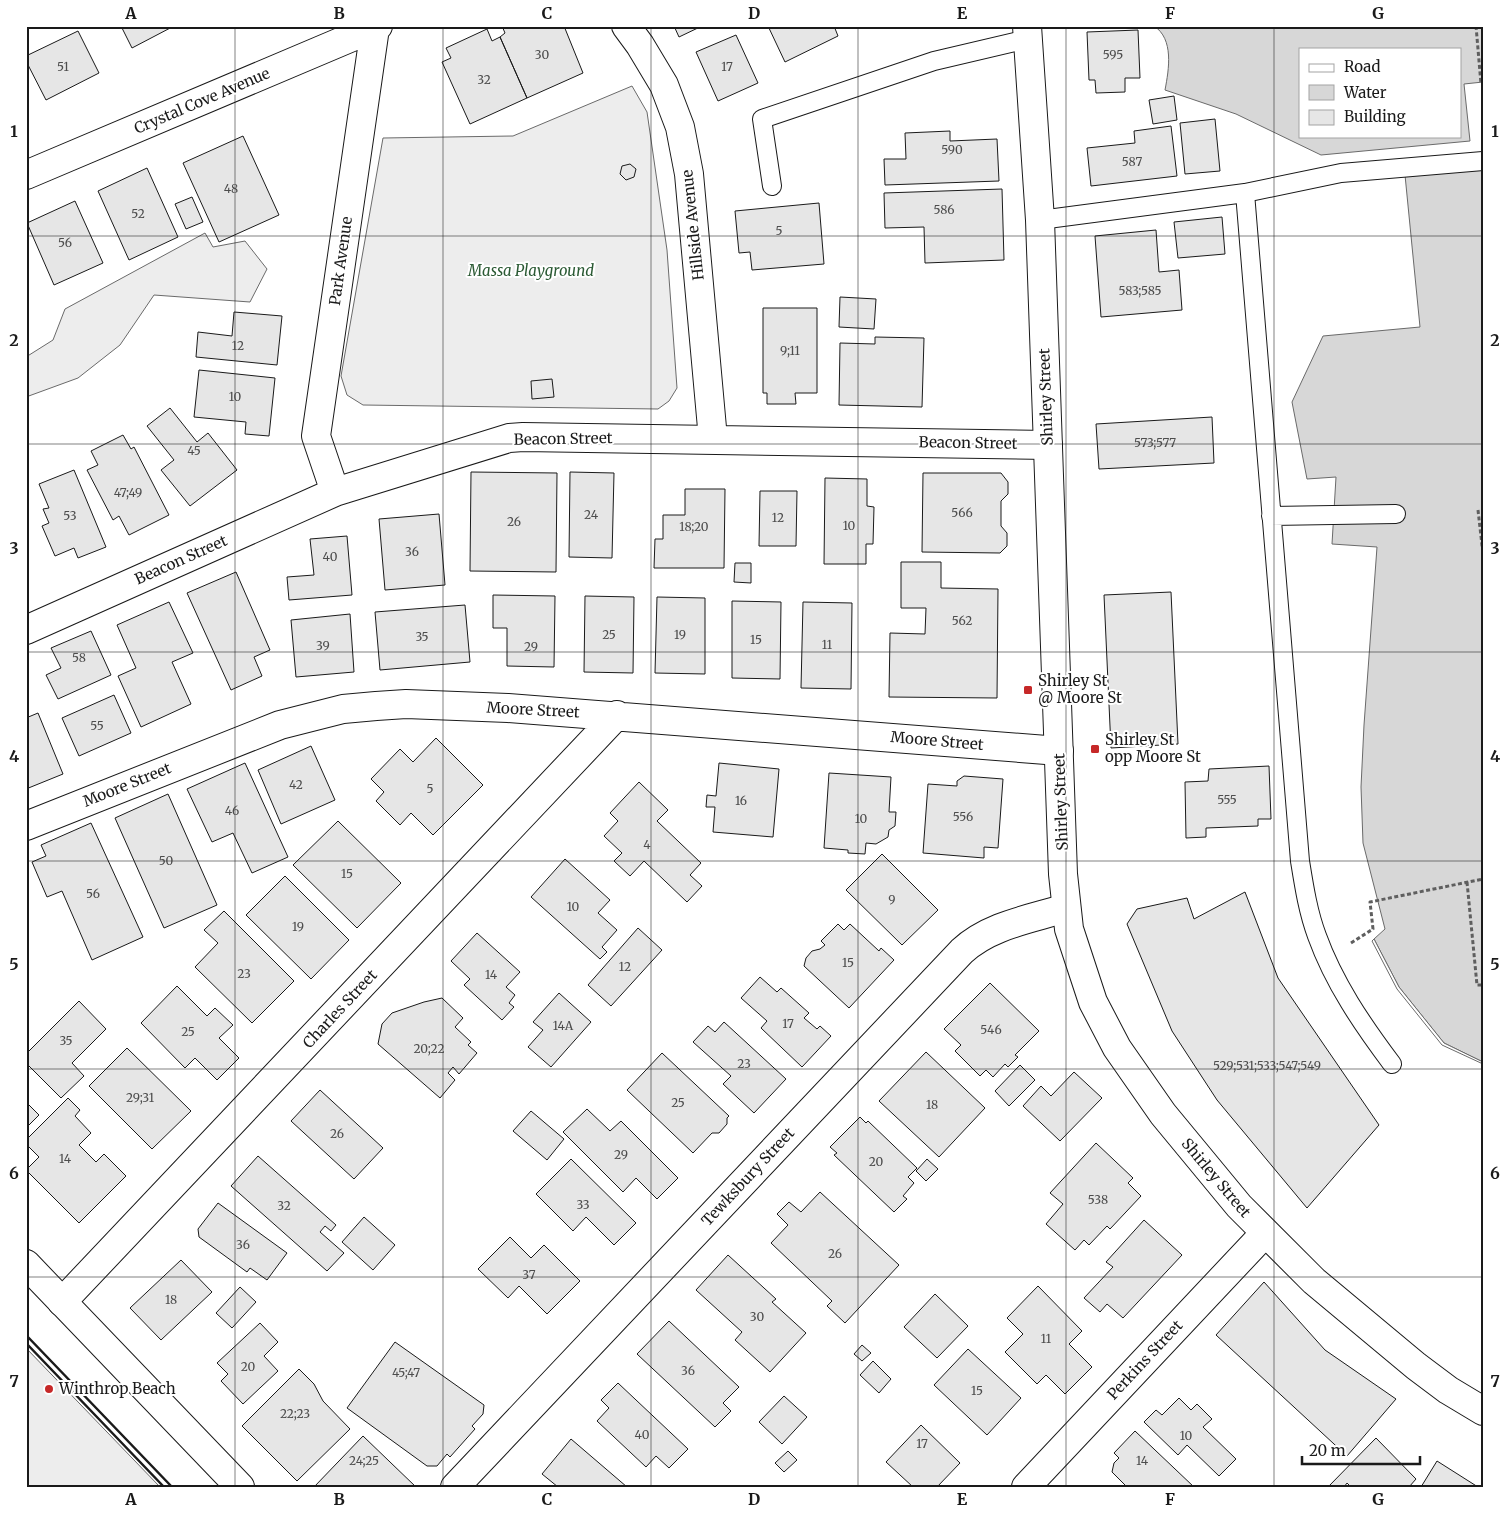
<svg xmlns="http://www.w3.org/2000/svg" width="1509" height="1513" font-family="Merriweather,serif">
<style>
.built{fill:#ededed;stroke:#6a6a6a}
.water{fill:#d7d7d7;stroke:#6a6a6a;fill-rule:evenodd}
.pier{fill:#fff;stroke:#6a6a6a}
.building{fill:#e6e6e6;stroke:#1a1a1a}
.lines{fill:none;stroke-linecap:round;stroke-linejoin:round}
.lane-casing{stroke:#1a1a1a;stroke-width:20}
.street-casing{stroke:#1a1a1a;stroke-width:30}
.secondary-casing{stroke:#1a1a1a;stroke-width:30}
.path{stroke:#5f5f5f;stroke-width:3;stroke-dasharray:4 2.5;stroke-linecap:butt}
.lane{stroke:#fff;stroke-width:18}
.street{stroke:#fff;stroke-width:28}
.secondary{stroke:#fff;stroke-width:28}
.wall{stroke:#1a1a1a;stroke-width:2.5}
.grid{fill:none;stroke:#1a1a1a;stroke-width:1;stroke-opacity:0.55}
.poi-dot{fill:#c62828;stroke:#fff;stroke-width:2}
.labels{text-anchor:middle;stroke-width:4;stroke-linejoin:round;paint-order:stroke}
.number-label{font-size:12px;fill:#4d4d4d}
.street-label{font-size:15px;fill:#1a1a1a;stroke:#fff}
.park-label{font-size:15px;font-style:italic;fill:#2b5a34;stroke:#fff}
.poi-label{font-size:15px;fill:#1a1a1a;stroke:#fff;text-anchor:start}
.neatline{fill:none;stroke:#1a1a1a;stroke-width:2}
.grid-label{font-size:16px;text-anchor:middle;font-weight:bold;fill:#1a1a1a}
</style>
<rect width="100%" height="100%" fill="#fff"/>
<path class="built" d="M 632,86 L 647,112 L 667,250 L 677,388 L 669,401 L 658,409 L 363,405 L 347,395 L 341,376 L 383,138 L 513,136 Z
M 205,233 L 213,247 L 245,241 L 267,269 L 250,302 L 154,295 L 120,345 L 78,378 L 26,397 L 26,357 L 53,340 L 65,309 Z
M 26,1348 L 160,1487 L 26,1487 Z"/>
<path class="water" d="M 1154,26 L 1483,26 L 1483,82 L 1464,84 L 1470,141 L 1321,155 L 1236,114 L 1165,90 C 1169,69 1174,39 1154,26 ZM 1300,49 L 1460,49 L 1460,136 L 1300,136 Z
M 1483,168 L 1483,1062 L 1444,1043 L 1399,987 L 1374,939 L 1385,929 L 1363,843 L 1361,787 L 1364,725 L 1377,547 L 1332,544 L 1336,477 L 1307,479 L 1292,402 L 1323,336 L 1420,327 L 1405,175 Z"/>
<path class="pier" d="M 1374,939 L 1399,987 L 1444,1043 L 1483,1062 L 1483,1064 L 1442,1045 L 1397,989 L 1372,941 Z"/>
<path class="building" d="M 121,26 L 174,26 L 132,48 Z
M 502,26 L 564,26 L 583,73 L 527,98 L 500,37 L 505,33 Z
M 674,26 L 702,26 L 679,37 Z
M 768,26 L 834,26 L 838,36 L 785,62 Z
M 487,29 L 492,41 L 500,37 L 527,98 L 470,124 L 442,62 L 451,58 L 446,48 Z
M 1138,30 L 1140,78 L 1125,78 L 1125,92 L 1096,93 L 1095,80 L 1089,80 L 1087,32 Z
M 78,31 L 99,73 L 46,100 L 26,61 L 26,56 Z
M 736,35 L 758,83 L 718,101 L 696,52 Z
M 1174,96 L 1177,120 L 1153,124 L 1149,100 Z
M 1215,119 L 1220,171 L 1185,174 L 1180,123 Z
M 1171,126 L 1177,176 L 1091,186 L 1087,148 L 1135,143 L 1134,131 Z
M 950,131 L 950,141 L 997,139 L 999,181 L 885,185 L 884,159 L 906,159 L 905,133 Z
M 243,136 L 279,215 L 219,242 L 183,163 Z
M 630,164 L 636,169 L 634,177 L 626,180 L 620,174 L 622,166 Z
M 147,168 L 178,237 L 129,260 L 98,191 Z
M 1002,189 L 1004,260 L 925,263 L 924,227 L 885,228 L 884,193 Z
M 192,197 L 203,222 L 186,229 L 175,204 Z
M 75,201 L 103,263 L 54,285 L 27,223 Z
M 819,203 L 824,264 L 752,270 L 750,252 L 739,253 L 735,211 Z
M 1222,217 L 1225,254 L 1178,258 L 1174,222 Z
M 1156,230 L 1159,272 L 1179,270 L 1182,310 L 1101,317 L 1095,236 Z
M 840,297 L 876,299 L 874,329 L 839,327 Z
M 763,308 L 817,308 L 817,393 L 795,393 L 796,404 L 767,404 L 767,393 L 763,393 Z
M 234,312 L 282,316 L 277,365 L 196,357 L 198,332 L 232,336 Z
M 875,337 L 924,338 L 922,407 L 839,405 L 840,343 L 875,344 Z
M 199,370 L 275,378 L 269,436 L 245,434 L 246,422 L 194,417 Z
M 552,379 L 554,397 L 532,399 L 531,381 Z
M 170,408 L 197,442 L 208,433 L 237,470 L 190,506 L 161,470 L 174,460 L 147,426 Z
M 1212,417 L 1214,463 L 1099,469 L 1096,424 Z
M 123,435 L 131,449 L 134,447 L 169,515 L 129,535 L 119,516 L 113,520 L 87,470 L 98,465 L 91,451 Z
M 74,470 L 106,547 L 78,558 L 74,548 L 55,556 L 42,526 L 49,523 L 43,509 L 49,508 L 39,484 Z
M 471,472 L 557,473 L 556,572 L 470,571 Z
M 570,472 L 614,473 L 612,558 L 569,557 Z
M 923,473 L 1001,473 L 1008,482 L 1008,494 L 1001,501 L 1001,526 L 1007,533 L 1007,546 L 1000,553 L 922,552 Z
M 825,478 L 867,479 L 867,506 L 874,507 L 873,544 L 866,544 L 866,564 L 824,564 Z
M 685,489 L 725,489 L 724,568 L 654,568 L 655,539 L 663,539 L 663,515 L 685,515 Z
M 760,491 L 797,491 L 796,546 L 759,546 Z
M 439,514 L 445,585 L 385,590 L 379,519 Z
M 347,536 L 352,595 L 289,600 L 287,577 L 314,575 L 310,539 Z
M 901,562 L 941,562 L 941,588 L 998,589 L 997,698 L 889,697 L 890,633 L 925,634 L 926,608 L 901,608 Z
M 735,563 L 751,563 L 751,583 L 734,582 Z
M 236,572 L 270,650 L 254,657 L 262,676 L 231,690 L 187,593 Z
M 1171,592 L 1178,744 L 1111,748 L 1104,595 Z
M 493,595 L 555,596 L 554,667 L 507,666 L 507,628 L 493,628 Z
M 585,596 L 634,597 L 633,673 L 584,672 Z
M 657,597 L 705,598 L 705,674 L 655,673 Z
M 732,601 L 781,602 L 780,679 L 732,678 Z
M 169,602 L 193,653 L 172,662 L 191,704 L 141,727 L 118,676 L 136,668 L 117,625 Z
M 803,602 L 852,603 L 851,689 L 801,688 Z
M 465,605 L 470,662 L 380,670 L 375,612 Z
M 350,614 L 354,672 L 296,677 L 291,620 Z
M 91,631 L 111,675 L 58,699 L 46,675 L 61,668 L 51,648 Z
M 114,695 L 131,733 L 79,756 L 62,718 Z
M 38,713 L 63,774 L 26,789 L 26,718 Z
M 436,738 L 483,785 L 433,835 L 411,813 L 400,825 L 376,801 L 384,792 L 371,779 L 400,749 L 413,762 Z
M 311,746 L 335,800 L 281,824 L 258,770 Z
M 245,763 L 288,857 L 252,873 L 233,833 L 212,842 L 187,789 Z
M 719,763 L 779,769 L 773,837 L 713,832 L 715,807 L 706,807 L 707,795 L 716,796 Z
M 1269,766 L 1271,819 L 1258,819 L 1258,826 L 1206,828 L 1206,837 L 1186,838 L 1185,782 L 1208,781 L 1209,769 Z
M 829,773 L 891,777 L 889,812 L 896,812 L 895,826 L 889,830 L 888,837 L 876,844 L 866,843 L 865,854 L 848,853 L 848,850 L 824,848 Z
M 964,776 L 1003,779 L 998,848 L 984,847 L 984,858 L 923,853 L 928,784 L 957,786 L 957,781 Z
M 639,782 L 668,810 L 657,821 L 701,863 L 690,875 L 702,886 L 687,902 L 644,861 L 630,876 L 614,861 L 622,853 L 604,836 L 618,821 L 610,813 Z
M 168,794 L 217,905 L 164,928 L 115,818 Z
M 338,821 L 401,883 L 357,928 L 293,865 Z
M 91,823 L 143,937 L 92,960 L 62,891 L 47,897 L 32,862 L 46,856 L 41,845 Z
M 882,854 L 938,910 L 902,945 L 846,890 Z
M 565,859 L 610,900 L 598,913 L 617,930 L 602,947 L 607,952 L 600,959 L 531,897 Z
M 285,876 L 349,940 L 311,979 L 246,915 Z
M 1245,892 L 1278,978 L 1379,1125 L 1307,1208 L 1217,1100 L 1172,1031 L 1127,924 L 1137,909 L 1187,898 L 1194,919 Z
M 224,911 L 294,981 L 252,1023 L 195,967 L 218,943 L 204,930 Z
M 838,924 L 844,930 L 850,924 L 879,951 L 881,948 L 894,960 L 849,1008 L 804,966 L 806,958 L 812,951 L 820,949 L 825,945 L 821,941 Z
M 638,928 L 662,950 L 611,1006 L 588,985 Z
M 477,933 L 520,972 L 506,987 L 515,995 L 509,1003 L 514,1007 L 502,1020 L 464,985 L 470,979 L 451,961 Z
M 760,977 L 777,992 L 781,988 L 809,1013 L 804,1018 L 817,1029 L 820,1026 L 831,1036 L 802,1067 L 761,1028 L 767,1021 L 741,998 Z
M 990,983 L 1039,1031 L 1015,1055 L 1018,1057 L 1008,1067 L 1005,1064 L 993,1077 L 986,1070 L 980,1076 L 955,1051 L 961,1045 L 944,1029 Z
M 177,986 L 207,1016 L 215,1008 L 233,1025 L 219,1038 L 239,1058 L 217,1080 L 195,1058 L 185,1068 L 141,1023 Z
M 559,993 L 591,1022 L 551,1067 L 528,1047 L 543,1030 L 533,1022 Z
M 442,998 L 463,1018 L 455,1027 L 471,1042 L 468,1045 L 477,1053 L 459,1074 L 453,1067 L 448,1073 L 455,1080 L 440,1098 L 378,1044 L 382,1024 L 392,1013 L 424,1002 Z
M 79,1001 L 106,1029 L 72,1063 L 84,1076 L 61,1098 L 26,1063 L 26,1054 Z
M 724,1022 L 786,1079 L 754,1113 L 723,1084 L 731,1076 L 693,1042 L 708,1026 L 715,1032 Z
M 127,1048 L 191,1111 L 152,1149 L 89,1086 Z
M 926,1052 L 985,1108 L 939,1157 L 879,1101 Z
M 662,1053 L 729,1116 L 727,1118 L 727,1124 L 719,1133 L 712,1133 L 693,1153 L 627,1090 Z
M 1020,1065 L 1035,1080 L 1009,1106 L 995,1091 Z
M 1074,1072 L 1102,1098 L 1060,1141 L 1023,1106 L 1041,1086 L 1051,1096 Z
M 320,1090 L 383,1148 L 354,1179 L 291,1121 Z
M 68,1098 L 80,1110 L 75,1116 L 91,1133 L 79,1145 L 96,1162 L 104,1154 L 126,1176 L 79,1223 L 26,1170 L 39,1157 L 26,1144 L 26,1140 Z
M 26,1102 L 39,1115 L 26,1128 Z
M 587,1109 L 610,1131 L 621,1121 L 678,1178 L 657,1199 L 636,1178 L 623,1192 L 563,1132 Z
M 531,1111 L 564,1139 L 547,1160 L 513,1131 Z
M 860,1117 L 866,1123 L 868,1121 L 917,1168 L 908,1177 L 914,1183 L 903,1196 L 907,1199 L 894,1212 L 834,1155 L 837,1153 L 830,1147 Z
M 1096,1143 L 1133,1178 L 1128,1183 L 1141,1196 L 1110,1229 L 1107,1226 L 1089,1245 L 1084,1240 L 1075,1250 L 1046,1224 L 1063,1204 L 1050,1193 Z
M 258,1156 L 336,1225 L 331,1231 L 325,1226 L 320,1232 L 344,1253 L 327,1271 L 231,1186 Z
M 571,1159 L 636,1223 L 614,1245 L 586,1217 L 573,1231 L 536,1194 Z
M 927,1159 L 938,1169 L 926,1181 L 916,1171 Z
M 820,1192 L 899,1265 L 845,1323 L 827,1306 L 832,1301 L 771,1243 L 788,1225 L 777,1214 L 789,1202 L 801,1212 Z
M 218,1203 L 287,1253 L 267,1280 L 250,1268 L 247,1272 L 199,1237 L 198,1229 Z
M 364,1217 L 395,1245 L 373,1270 L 342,1242 Z
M 1144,1220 L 1182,1255 L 1123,1318 L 1107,1304 L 1100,1312 L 1084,1298 L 1113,1267 L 1106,1262 Z
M 510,1237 L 531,1258 L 544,1245 L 580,1281 L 547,1314 L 519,1286 L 508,1298 L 478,1269 Z
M 728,1255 L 776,1299 L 772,1302 L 806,1333 L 770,1372 L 735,1340 L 742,1332 L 696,1290 Z
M 181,1260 L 212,1292 L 161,1340 L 130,1308 Z
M 1264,1282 L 1325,1350 L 1396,1399 L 1347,1456 L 1216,1335 Z
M 1038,1286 L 1082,1331 L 1069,1344 L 1092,1367 L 1065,1394 L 1046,1375 L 1037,1384 L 1005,1352 L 1023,1334 L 1007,1318 Z
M 240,1287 L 256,1302 L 232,1328 L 216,1313 Z
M 935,1294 L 968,1326 L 937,1358 L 904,1327 Z
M 669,1321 L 739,1387 L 723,1403 L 731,1411 L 715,1427 L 637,1354 Z
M 260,1323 L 278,1342 L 264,1356 L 278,1371 L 243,1404 L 221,1381 L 228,1374 L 217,1363 Z
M 395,1342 L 484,1405 L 483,1414 L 472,1426 L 475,1429 L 450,1457 L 447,1454 L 437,1466 L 427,1466 L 347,1408 Z
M 862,1345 L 871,1353 L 862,1361 L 854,1354 Z
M 968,1349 L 1021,1398 L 987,1435 L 934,1385 Z
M 873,1361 L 891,1379 L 879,1393 L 860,1375 Z
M 299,1369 L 314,1384 L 323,1401 L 350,1429 L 297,1481 L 242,1426 Z
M 618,1383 L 688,1449 L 669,1468 L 656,1456 L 646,1467 L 597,1421 L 609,1408 L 601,1400 Z
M 784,1396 L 807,1417 L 782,1444 L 759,1422 Z
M 1179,1398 L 1191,1410 L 1197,1404 L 1212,1419 L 1203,1427 L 1236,1459 L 1219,1476 L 1187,1445 L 1178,1455 L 1144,1422 L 1156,1410 L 1162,1415 Z
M 921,1425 L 960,1463 L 937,1487 L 913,1487 L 886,1462 Z
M 1135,1431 L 1194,1487 L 1127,1487 L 1112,1472 L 1114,1463 L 1119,1458 L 1114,1453 Z
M 363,1436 L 416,1487 L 314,1487 Z
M 1376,1438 L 1416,1479 L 1409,1487 L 1351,1487 L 1347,1483 L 1344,1487 L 1328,1487 Z
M 571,1439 L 627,1487 L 558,1487 L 542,1474 Z
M 788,1451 L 797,1460 L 784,1472 L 775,1463 Z
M 1437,1461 L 1478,1487 L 1421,1487 Z"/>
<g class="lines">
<defs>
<path id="lane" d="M 772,186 L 762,119 L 934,61 L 1028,39
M 1245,193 L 1300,861 C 1304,886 1308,912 1317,936 C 1334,983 1362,1024 1392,1064
M 1040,220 L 1245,193 L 1341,173 L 1483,161
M 1271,516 L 1396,514"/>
<path id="street" d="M 626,26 L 640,45 L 664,85 L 680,127 L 689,174 L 713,439
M 26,175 L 378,26
M 335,492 L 316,436 L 375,28
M 26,630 L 335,492 L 509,438 L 523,437 L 1048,445
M 26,826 L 280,725 L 343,709 L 376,706 L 406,704 L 508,708 L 1059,751
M 62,1302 L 617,715
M 455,1487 L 962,951 C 990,925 1031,919 1066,908
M 1026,1487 L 1265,1233"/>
<path id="secondary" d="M 1027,26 L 1040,220 L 1063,874 L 1069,929 L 1093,1002 L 1117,1048 L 1163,1114 L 1239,1206 L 1314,1281 L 1416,1366 L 1448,1390 L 1483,1411
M 26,1264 L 240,1487"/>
</defs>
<use href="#lane" class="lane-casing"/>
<use href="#street" class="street-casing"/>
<use href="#secondary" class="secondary-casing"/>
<path class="path" d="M 1476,26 L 1481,84
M 1478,510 L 1483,554
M 1467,882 L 1477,985 L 1483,985
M 1351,943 L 1373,929 L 1370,902 L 1483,879"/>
<use href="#lane" class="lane"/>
<use href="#street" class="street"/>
<use href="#secondary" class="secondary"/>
<path class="wall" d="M 26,1335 L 172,1487
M 26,1343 L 164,1487"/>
</g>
<path class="grid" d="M 235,26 L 235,1487M 443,26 L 443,1487M 651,26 L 651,1487M 858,26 L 858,1487M 1066,26 L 1066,1487M 1274,26 L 1274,1487M 26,236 L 1483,236M 26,444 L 1483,444M 26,652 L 1483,652M 26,861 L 1483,861M 26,1069 L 1483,1069M 26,1277 L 1483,1277"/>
<g class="poi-dot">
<rect x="1023" y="685" width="10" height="10" rx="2.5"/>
<rect x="1090" y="744" width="10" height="10" rx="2.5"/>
<circle cx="49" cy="1389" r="5"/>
</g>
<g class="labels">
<g class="number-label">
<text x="542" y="59">30</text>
<text x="1113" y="59">595</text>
<text x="63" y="71">51</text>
<text x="727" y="71">17</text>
<text x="484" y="84">32</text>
<text x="952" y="154">590</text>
<text x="1132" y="166">587</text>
<text x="231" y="193">48</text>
<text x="944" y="214">586</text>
<text x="138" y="218">52</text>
<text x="779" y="235">5</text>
<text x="65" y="247">56</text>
<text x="1140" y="295">583;585</text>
<text x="238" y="350">12</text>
<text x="790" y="355">9;11</text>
<text x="235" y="401">10</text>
<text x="1155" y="447">573;577</text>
<text x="194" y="455">45</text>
<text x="128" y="497">47;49</text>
<text x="962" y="517">566</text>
<text x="591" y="519">24</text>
<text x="70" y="520">53</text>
<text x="778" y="522">12</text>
<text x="514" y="526">26</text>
<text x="849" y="530">10</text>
<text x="694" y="531">18;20</text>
<text x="412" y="556">36</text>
<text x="330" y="561">40</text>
<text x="962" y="625">562</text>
<text x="609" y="639">25</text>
<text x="680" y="639">19</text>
<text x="422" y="641">35</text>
<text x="756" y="644">15</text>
<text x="827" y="649">11</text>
<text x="323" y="650">39</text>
<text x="531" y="651">29</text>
<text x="79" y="662">58</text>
<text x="97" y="730">55</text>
<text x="296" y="789">42</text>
<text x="430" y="793">5</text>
<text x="1227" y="804">555</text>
<text x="741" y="805">16</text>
<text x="232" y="815">46</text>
<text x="963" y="821">556</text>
<text x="861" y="823">10</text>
<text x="647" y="849">4</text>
<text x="166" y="865">50</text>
<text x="347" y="878">15</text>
<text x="93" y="898">56</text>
<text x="892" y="904">9</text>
<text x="573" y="911">10</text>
<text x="298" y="931">19</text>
<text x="848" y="967">15</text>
<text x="625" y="971">12</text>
<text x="244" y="978">23</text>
<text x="491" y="979">14</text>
<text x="788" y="1028">17</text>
<text x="563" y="1030">14A</text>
<text x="991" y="1034">546</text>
<text x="188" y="1036">25</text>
<text x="66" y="1045">35</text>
<text x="429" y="1053">20;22</text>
<text x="744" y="1068">23</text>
<text x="1267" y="1070">529;531;533;547;549</text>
<text x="140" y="1102">29;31</text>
<text x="678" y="1107">25</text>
<text x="932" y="1109">18</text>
<text x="337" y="1138">26</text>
<text x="621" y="1159">29</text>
<text x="65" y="1163">14</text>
<text x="876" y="1166">20</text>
<text x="1098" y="1204">538</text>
<text x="583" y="1209">33</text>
<text x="284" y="1210">32</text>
<text x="243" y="1249">36</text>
<text x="835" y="1258">26</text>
<text x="529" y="1279">37</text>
<text x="171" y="1304">18</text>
<text x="757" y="1321">30</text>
<text x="1046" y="1343">11</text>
<text x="248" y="1371">20</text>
<text x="688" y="1375">36</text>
<text x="406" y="1377">45;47</text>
<text x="977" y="1395">15</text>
<text x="295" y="1418">22;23</text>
<text x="642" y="1439">40</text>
<text x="1186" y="1440">10</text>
<text x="922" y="1448">17</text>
<text x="364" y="1465">24;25</text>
<text x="1142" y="1465">14</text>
</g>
<g class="street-label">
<text transform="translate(202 101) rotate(-23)" y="5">Crystal Cove Avenue</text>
<text transform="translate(693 225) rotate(-96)" y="5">Hillside Avenue</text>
<text transform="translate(341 261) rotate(-82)" y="5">Park Avenue</text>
<text transform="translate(1046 397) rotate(-92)" y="5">Shirley Street</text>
<text transform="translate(563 439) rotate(-1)" y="5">Beacon Street</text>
<text transform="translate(968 443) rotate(1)" y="5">Beacon Street</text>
<text transform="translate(181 560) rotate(-24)" y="5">Beacon Street</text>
<text transform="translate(533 710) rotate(3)" y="5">Moore Street</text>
<text transform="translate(937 741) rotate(5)" y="5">Moore Street</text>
<text transform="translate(127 785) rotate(-22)" y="5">Moore Street</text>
<text transform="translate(1061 802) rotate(-92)" y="5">Shirley Street</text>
<text transform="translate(340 1009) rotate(-47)" y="5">Charles Street</text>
<text transform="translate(748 1177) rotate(-47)" y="5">Tewksbury Street</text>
<text transform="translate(1216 1178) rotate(50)" y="5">Shirley Street</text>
<text transform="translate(1145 1360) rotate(-47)" y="5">Perkins Street</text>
</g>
<g class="park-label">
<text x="531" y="276">Massa Playground</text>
</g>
<g class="poi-label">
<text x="1038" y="686">Shirley St<tspan x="1038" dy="17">@ Moore St</tspan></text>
<text x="1105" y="745">Shirley St<tspan x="1105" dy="17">opp Moore St</tspan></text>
<text x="59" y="1394">Winthrop Beach</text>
</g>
</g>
<rect width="1509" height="1513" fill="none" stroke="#ffffff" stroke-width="55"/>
<rect x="1299" y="48" width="162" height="90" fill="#ffffff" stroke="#a3a3a3"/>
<rect x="1309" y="64" width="25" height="8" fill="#ffffff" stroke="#a3a3a3"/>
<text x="1344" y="72" font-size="15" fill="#1a1a1a">Road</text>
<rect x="1309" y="85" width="25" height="15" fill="#d7d7d7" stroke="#a3a3a3"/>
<text x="1344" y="98" font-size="15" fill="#1a1a1a">Water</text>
<rect x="1309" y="110" width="25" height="15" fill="#e6e6e6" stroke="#a3a3a3"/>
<text x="1344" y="122" font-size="15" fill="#1a1a1a">Building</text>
<path d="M1302 1456v8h118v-8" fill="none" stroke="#1a1a1a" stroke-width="2.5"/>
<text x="1309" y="1456" font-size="15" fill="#1a1a1a" stroke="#ffffff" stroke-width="4" paint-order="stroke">20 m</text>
<rect x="28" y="28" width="1454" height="1458" class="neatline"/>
<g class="grid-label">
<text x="131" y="19">A</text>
<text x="339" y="19">B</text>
<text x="547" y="19">C</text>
<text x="754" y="19">D</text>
<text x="962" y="19">E</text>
<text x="1170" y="19">F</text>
<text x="1378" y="19">G</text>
<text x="14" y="137">1</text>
<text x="1495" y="137">1</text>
<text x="14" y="346">2</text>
<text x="1495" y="346">2</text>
<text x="14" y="554">3</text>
<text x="1495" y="554">3</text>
<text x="14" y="762">4</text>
<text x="1495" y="762">4</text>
<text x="14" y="970">5</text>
<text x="1495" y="970">5</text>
<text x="14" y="1179">6</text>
<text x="1495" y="1179">6</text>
<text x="14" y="1387">7</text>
<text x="1495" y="1387">7</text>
<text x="131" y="1505">A</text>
<text x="339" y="1505">B</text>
<text x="547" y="1505">C</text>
<text x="754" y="1505">D</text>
<text x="962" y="1505">E</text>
<text x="1170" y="1505">F</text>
<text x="1378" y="1505">G</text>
</g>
</svg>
